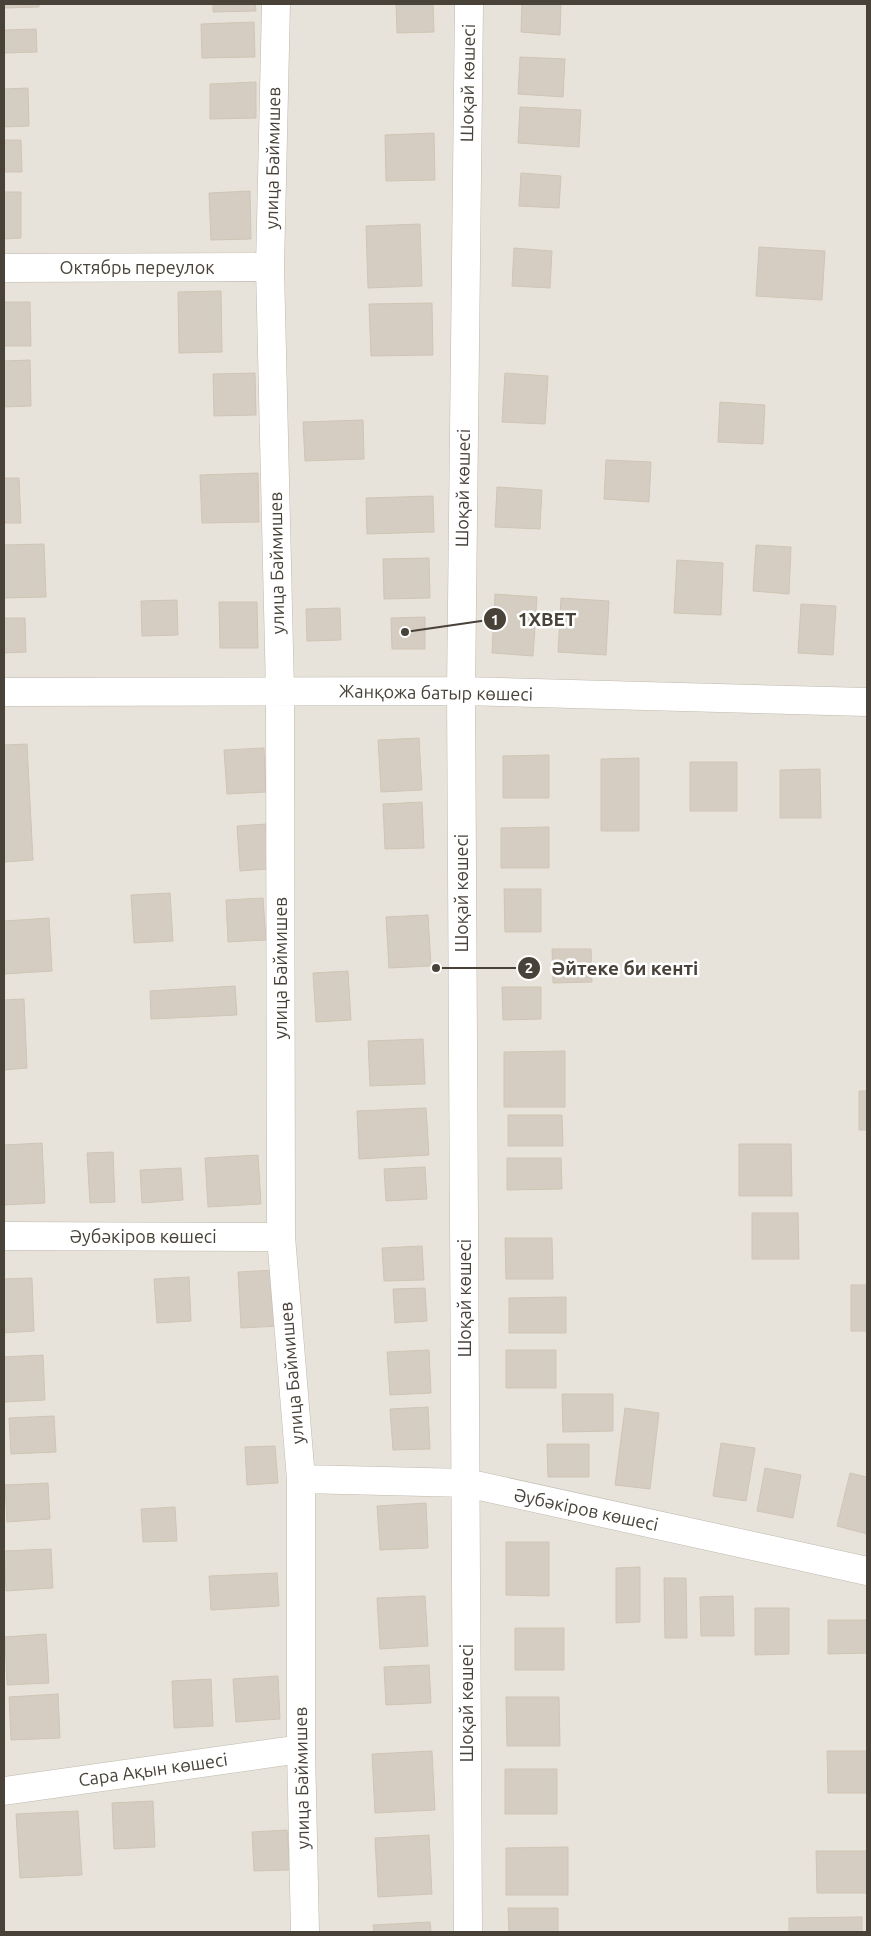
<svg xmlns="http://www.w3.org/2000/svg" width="871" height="1936" font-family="Ubuntu,sans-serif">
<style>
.residential{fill:#e8e3da}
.building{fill:#d5cdc1;stroke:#cfc5b5}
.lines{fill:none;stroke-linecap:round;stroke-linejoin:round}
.minor-casing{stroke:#bfb9ae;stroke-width:29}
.minor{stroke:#fff;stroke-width:28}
.labels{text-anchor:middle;stroke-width:5;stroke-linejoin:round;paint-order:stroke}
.street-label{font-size:18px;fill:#484239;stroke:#fff}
.leader{fill:none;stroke:#484239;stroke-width:2}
.callout-dot{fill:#484239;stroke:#fff;stroke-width:2}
.mark-label{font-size:15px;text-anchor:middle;font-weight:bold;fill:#fff}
.callout-label{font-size:19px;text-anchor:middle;font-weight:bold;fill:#484239;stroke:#fff;stroke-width:5;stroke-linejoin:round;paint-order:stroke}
</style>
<rect width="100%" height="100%" fill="#f4f1eb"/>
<path class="residential" d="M 4,4 L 867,4 L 867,1932 L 4,1932 Z"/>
<path class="building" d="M 4,4 L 39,4 L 39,7 L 4,8 Z
M 213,4 L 255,4 L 256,11 L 213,12 Z
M 396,4 L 433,4 L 434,32 L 397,33 Z
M 522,4 L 561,4 L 560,35 L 521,32 Z
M 254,22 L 255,57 L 202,58 L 201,24 Z
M 36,29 L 37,52 L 4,53 L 4,30 Z
M 520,57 L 565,59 L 563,97 L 518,94 Z
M 256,82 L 256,118 L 210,119 L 210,84 Z
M 28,88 L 29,126 L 4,127 L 4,89 Z
M 520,107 L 581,110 L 579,147 L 518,143 Z
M 434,133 L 435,180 L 386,181 L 385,135 Z
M 4,140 L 21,140 L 22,172 L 4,172 Z
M 521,173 L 561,176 L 559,208 L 519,206 Z
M 250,191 L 251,239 L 211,240 L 209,193 Z
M 4,192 L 21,192 L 21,238 L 4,239 Z
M 420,224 L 422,286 L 368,288 L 366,226 Z
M 759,247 L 825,251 L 822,300 L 756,296 Z
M 514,248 L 552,251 L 550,288 L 512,286 Z
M 221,291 L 222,352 L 179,353 L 178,292 Z
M 4,302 L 30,302 L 31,346 L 4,346 Z
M 432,303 L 433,355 L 371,356 L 369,304 Z
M 30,360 L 31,406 L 4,407 L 4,361 Z
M 255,373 L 256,415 L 214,416 L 213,374 Z
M 505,373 L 548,376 L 545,424 L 502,422 Z
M 720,402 L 765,405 L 763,444 L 718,442 Z
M 363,420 L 364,459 L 305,461 L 303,422 Z
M 606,460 L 651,462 L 649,502 L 604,499 Z
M 258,473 L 259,522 L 202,523 L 200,475 Z
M 4,478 L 19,478 L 21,523 L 4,523 Z
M 497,487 L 542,490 L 540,529 L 495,527 Z
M 433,496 L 434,532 L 367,534 L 366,498 Z
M 44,544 L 46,597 L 4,598 L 4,545 Z
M 756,545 L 791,547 L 789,594 L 753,591 Z
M 429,558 L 430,598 L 384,599 L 383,559 Z
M 677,560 L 723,563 L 721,615 L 674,613 Z
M 495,594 L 537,597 L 533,656 L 492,653 Z
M 561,598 L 609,601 L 606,655 L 558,652 Z
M 177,600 L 178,635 L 142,636 L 141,601 Z
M 219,602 L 257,602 L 258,648 L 220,648 Z
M 801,604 L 836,606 L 833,655 L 798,653 Z
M 340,608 L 341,640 L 307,641 L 306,609 Z
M 425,617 L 425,649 L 392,649 L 391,618 Z
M 4,618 L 25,618 L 26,652 L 4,653 Z
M 419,738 L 422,790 L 381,792 L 378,740 Z
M 27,744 L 33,860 L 4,862 L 4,745 Z
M 264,748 L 266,792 L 227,794 L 224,750 Z
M 549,755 L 549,798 L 503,798 L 503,756 Z
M 639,758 L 639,831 L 601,831 L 601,759 Z
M 690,762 L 737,762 L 737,811 L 690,811 Z
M 820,769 L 821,818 L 780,818 L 780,770 Z
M 422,802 L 424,848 L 385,849 L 383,804 Z
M 266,824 L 268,869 L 240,871 L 237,826 Z
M 549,827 L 549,868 L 501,868 L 501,828 Z
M 504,889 L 541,889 L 541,932 L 505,932 Z
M 170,893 L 173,941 L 134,943 L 131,895 Z
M 263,898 L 266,940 L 228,942 L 226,900 Z
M 428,915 L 431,966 L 389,968 L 386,917 Z
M 49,918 L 52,971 L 4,974 L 4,921 Z
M 552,949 L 591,949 L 592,982 L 553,983 Z
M 348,971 L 351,1020 L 316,1022 L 313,973 Z
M 235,986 L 237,1015 L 151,1019 L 150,991 Z
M 502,987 L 541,987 L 541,1019 L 503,1020 Z
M 24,999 L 27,1068 L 4,1070 L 4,1000 Z
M 423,1039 L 425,1084 L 370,1086 L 368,1041 Z
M 565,1051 L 565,1107 L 504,1107 L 504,1052 Z
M 859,1091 L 867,1091 L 867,1130 L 859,1130 Z
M 426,1108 L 429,1155 L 359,1159 L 357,1111 Z
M 508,1115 L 562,1115 L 563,1146 L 508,1146 Z
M 42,1143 L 45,1203 L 4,1205 L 4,1145 Z
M 739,1144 L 791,1144 L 792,1196 L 739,1196 Z
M 113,1152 L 115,1202 L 90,1203 L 87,1153 Z
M 258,1155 L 261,1204 L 208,1207 L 205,1158 Z
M 507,1158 L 561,1158 L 562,1189 L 507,1190 Z
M 425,1167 L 427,1199 L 386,1201 L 384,1169 Z
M 181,1168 L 183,1200 L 142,1203 L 140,1170 Z
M 752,1213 L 798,1213 L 799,1259 L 752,1259 Z
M 505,1238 L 552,1238 L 553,1279 L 506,1279 Z
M 422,1246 L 424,1280 L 384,1281 L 382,1248 Z
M 276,1270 L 280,1326 L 241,1328 L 238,1272 Z
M 189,1277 L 191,1321 L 157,1323 L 154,1279 Z
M 32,1278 L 34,1331 L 4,1333 L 4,1279 Z
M 851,1285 L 867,1285 L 867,1331 L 851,1331 Z
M 425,1288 L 427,1321 L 395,1323 L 393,1289 Z
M 566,1297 L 566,1333 L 509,1333 L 509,1298 Z
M 429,1350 L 431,1393 L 390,1395 L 387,1352 Z
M 506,1350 L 556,1350 L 556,1388 L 506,1388 Z
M 43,1355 L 45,1400 L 4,1402 L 4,1357 Z
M 562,1394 L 613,1394 L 613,1431 L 563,1432 Z
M 428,1407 L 430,1449 L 393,1450 L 390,1409 Z
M 625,1408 L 659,1413 L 650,1489 L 615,1485 Z
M 54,1416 L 56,1452 L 11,1454 L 9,1418 Z
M 721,1443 L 755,1448 L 746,1501 L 713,1496 Z
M 547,1444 L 589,1444 L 589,1477 L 548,1477 Z
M 275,1446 L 278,1483 L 247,1485 L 245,1447 Z
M 765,1468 L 801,1475 L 793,1518 L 757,1511 Z
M 850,1473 L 867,1477 L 867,1534 L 837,1526 Z
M 48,1483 L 50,1519 L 7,1522 L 5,1485 Z
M 426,1503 L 428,1548 L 380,1550 L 377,1506 Z
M 175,1507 L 177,1541 L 143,1542 L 141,1509 Z
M 506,1542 L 549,1542 L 549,1596 L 506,1595 Z
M 51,1549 L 53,1588 L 6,1591 L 4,1551 Z
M 640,1567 L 640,1622 L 616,1623 L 616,1568 Z
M 277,1573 L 279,1606 L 211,1610 L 209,1576 Z
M 664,1578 L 686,1578 L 687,1638 L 665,1638 Z
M 425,1596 L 428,1646 L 380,1649 L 377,1598 Z
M 733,1596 L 734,1636 L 701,1636 L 700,1597 Z
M 755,1608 L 789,1608 L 789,1654 L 755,1655 Z
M 828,1620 L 867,1620 L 867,1653 L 828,1654 Z
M 515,1628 L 564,1628 L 564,1670 L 515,1670 Z
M 46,1634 L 49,1683 L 7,1685 L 5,1637 Z
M 429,1665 L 431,1703 L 386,1705 L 384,1667 Z
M 278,1676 L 280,1719 L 236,1722 L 233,1679 Z
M 211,1679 L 213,1726 L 174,1728 L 172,1681 Z
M 58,1694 L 60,1738 L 11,1740 L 9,1697 Z
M 506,1697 L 559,1697 L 560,1746 L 507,1746 Z
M 432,1751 L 435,1810 L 375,1813 L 372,1754 Z
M 827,1751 L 867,1751 L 867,1793 L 828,1793 Z
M 505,1769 L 557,1769 L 557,1814 L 505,1814 Z
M 153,1801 L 155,1847 L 114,1849 L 112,1803 Z
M 78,1811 L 82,1875 L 20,1878 L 16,1814 Z
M 287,1830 L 290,1870 L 254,1871 L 252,1832 Z
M 429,1835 L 432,1894 L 378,1897 L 375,1838 Z
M 568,1847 L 568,1895 L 506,1895 L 506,1848 Z
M 816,1851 L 867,1851 L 867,1893 L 817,1893 Z
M 508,1908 L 558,1908 L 558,1932 L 509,1932 Z
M 862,1917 L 862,1932 L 789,1932 L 789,1918 Z
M 430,1922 L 431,1932 L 374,1932 L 373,1925 Z"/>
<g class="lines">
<defs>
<path id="minor" d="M 276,4 L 270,267 L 280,692 L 281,1237 L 301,1479 L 301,1749 L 305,1932
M 4,268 L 270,267
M 4,692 L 461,691 L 867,702
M 4,1236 L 281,1237
M 301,1479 L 466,1483 L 867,1571
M 4,1791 L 301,1749
M 468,1932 L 461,691 L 469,4"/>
</defs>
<use href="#minor" class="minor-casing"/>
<use href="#minor" class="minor"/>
</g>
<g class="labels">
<g class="street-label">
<text transform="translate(468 83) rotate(-89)" y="6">Шоқай көшесі</text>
<text transform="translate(273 158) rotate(-89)" y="6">улица Баймишев</text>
<text x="137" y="274">Октябрь переулок</text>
<text transform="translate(463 488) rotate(-89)" y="6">Шоқай көшесі</text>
<text transform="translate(277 563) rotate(-91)" y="6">улица Баймишев</text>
<text transform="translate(436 693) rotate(1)" y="6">Жанқожа батыр көшесі</text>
<text transform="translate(462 893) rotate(-90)" y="6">Шоқай көшесі</text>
<text transform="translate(281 968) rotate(-90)" y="6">улица Баймишев</text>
<text x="143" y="1243">Әубәкіров көшесі</text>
<text transform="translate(465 1298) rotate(-90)" y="6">Шоқай көшесі</text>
<text transform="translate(292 1373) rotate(-95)" y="6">улица Баймишев</text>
<text transform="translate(586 1510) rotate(12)" y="6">Әубәкіров көшесі</text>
<text transform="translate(467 1703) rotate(-90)" y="6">Шоқай көшесі</text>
<text transform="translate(153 1770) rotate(-8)" y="6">Сара Ақын көшесі</text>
<text transform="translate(302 1778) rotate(-91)" y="6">улица Баймишев</text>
</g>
</g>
<path class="leader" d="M405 632L495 619M436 968L529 968"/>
<g class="callout-dot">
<circle cx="405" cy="632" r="5"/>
<circle cx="436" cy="968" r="5"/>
<circle cx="495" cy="619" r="12"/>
<circle cx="529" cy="968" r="12"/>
</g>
<g class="mark-label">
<text x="495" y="625">1</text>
<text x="529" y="973">2</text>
</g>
<g class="callout-label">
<text x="547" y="626">1XBET</text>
<text x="625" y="975">Әйтеке би кенті</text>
</g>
<rect width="871" height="1936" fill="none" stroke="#484239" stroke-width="10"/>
</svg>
